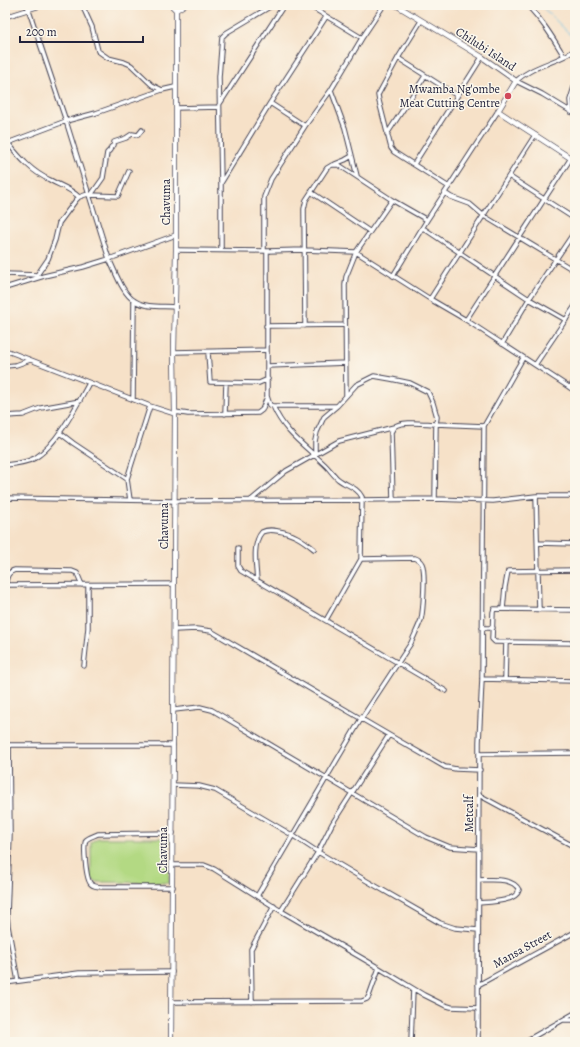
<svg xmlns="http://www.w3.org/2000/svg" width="580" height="1047" font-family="Alegreya,serif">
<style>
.park{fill:#b3d983;stroke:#6a7e5f}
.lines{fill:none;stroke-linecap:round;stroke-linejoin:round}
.stream{stroke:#66bde3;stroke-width:1}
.minor-casing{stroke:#423f50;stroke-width:5.5}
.tertiary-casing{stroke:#423f50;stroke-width:6}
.minor{stroke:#fff;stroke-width:3.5}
.tertiary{stroke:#fff;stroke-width:4.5}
.poi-dot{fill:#d1495b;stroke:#fbf7ec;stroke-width:1.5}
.labels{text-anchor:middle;stroke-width:3;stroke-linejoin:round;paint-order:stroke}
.street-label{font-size:12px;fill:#22223b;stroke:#fbf7ec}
.poi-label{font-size:12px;fill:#22223b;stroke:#fbf7ec;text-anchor:end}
</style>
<rect width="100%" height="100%" fill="#fbf7ec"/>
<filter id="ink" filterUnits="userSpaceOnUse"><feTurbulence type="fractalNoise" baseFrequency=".025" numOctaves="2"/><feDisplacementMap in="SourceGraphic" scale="8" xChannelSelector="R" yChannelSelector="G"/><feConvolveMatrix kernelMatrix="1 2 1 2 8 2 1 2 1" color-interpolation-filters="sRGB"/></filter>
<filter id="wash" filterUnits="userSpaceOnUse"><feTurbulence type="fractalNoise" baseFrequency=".012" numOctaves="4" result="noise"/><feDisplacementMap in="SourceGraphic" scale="16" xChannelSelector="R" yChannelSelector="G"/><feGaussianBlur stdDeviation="0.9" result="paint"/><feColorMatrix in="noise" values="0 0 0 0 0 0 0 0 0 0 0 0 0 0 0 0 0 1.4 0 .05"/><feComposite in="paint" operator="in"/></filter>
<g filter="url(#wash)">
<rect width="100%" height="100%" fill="#f6e1c8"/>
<path class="park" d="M 98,838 L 169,838 L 169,883 L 96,882 L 91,879 L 91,842 Z"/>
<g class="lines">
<path class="stream" d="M 540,5 L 575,39"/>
</g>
</g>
<g filter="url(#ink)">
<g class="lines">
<defs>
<path id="minor" d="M 27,5 L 66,121 L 109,259 C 115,271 123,295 135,301 C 146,308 162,306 175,307
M 82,5 L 92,27 L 98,51 L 108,58 L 124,62 L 131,65 L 152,85 L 162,90
M 308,5 L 362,38
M 527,5 C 542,20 553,38 564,56
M 5,17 L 43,5
M 421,21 L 398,58 L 378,95 L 379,101 L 391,148 L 394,152 L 449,187
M 575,50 C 557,63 533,65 516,81 L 542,94 L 575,114
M 398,58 L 456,95
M 331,90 L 345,128 L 357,176
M 270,103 L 305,126
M 219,105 L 284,5
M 176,108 L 219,107
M 571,112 L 570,100 L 575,84
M 387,134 L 425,76
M 8,143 C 20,158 32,172 50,180 C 62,187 68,187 79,197
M 5,144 L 66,121 L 96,113 L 162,90 L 175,87
M 335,164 L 345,160 L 352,156
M 414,164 L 482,57
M 510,177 L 575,219
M 221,183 L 270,103 L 326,17
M 311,192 L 369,231
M 445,193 L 451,197 L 470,204 L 484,216 L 575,271
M 90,195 L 118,196 L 129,171
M 91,195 L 103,178 L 107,153 L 110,150 L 111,147 L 114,145 L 114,142 L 126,138 L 132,134 L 138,135 L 142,130
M 423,228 L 529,299 L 566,320
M 176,250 L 267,251 L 304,250 L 356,252 L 392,200
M 221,250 L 221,183 L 219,77 L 222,37 L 226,33 L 273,5
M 264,251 L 264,197 L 271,179 L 305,126 L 331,90 L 362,38 L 384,5
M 267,251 L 267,396 L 270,405 L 273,406 L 336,406
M 5,274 L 38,275
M 37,275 L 48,259 L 55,240 L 59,223 L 76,200 L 79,197 L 88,194
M 393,276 L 427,220 L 498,111
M 5,288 L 44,276 L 83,267 L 109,259 L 176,235
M 430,299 L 535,135
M 466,320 L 571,158
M 266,326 L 345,325
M 305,326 L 304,209 L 306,200 L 327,168 L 332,165 L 339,165 L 392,200 L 427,220
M 502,344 L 529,299 L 575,231
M 5,350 L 150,406 L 175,414
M 174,352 L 267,350
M 208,352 L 210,382 L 259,383 L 268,379
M 535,365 L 575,306
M 5,366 L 16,365 L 30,360
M 268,366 L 346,363
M 570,388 L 575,380
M 346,396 L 345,285 L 346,277 L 356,252 L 430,299 L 466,320 L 575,391
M 133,399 L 134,301
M 175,412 L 188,414 L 258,413 L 262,410 L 267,397
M 225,414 L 226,383
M 5,416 L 23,415 L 41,408 L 80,401
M 60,433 L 73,443 L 127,479
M 315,455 L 315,441 L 317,432 L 324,417 L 337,406 L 356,385 L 374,376 L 391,379 L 410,383 L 428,392 L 433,403 L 437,417 L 436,424 C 427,424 401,420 394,427 C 393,428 392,431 391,432 L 393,499
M 5,465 C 15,464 26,463 35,458 C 57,445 77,405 89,383
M 536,496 L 539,610
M 5,498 L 174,501 L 362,500 L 362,497 C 357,487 347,486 338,479 C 333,475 329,468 323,463 C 303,444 284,432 273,406
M 435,499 L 436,424 L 484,426
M 130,500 L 127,479 L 150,406
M 251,500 L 286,471 L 339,441 L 394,427
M 538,543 L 575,544
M 238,548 L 238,566 L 241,571 L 446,691
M 257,580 C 256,566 252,543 262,532 C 268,529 273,530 278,531 C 293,533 303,540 314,549
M 5,585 L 174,584
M 5,585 C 7,578 7,572 15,570 L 72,571 L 77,573 L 82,585
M 503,609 L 505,587 L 508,571 L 575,570
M 575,610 L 494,609 L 493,612 L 492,639 L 495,642 L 575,643
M 326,620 L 361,559 L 362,500 L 435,499 L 493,501 L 536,496 L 575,496
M 482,628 L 493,628
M 174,630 L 196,629 L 211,631 L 389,735 L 445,767 L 456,769 L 480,770
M 84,666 L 88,628 L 88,585
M 482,679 L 575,681
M 505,679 L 506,642
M 174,710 L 200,707 L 212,710 L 426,837 L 450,847 L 479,849
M 5,745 L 173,745
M 9,745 L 10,834 L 7,915 L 8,926 L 18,981
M 479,754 L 575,753
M 173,785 L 199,786 L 215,790 L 292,835 L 318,852 L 367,881 L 440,923 L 455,928 L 478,930
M 479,795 L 575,847
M 173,865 L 204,865 L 214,869 L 281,911 L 379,968 L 424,995 L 444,1005 L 451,1007 L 478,1008
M 173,887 L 103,887 C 99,887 94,887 91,884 C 86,880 83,846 86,840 C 89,837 94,836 98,834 L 173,833
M 257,896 L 361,719 L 411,643 C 414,636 418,628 421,620 C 423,611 426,572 422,564 C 420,560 418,559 415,558 L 361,559
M 479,903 C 489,902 516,902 519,890 C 513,877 490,880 479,880
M 281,911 L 318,852 L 332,824 L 389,735
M 5,983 L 79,973 L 172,972
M 478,985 L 575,932
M 172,1002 L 362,1001 L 367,999 L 369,996 L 379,968
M 252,1002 L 251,949 L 274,906
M 564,1020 L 575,1020
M 411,1042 L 413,989
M 478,1042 L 479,742 L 482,679 L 484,426 L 523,358
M 524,1042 L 575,1013"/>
<path id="tertiary" d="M 171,5 L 176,10
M 396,5 L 482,57 L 516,81 L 498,111 L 575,161
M 176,10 L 184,5
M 171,1042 L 175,414 L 174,352 L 176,250 L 176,10"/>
</defs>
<use href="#minor" class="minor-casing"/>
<use href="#tertiary" class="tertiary-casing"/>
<use href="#minor" class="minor"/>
<use href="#tertiary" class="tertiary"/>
</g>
</g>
<circle class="poi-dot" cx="508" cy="96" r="4"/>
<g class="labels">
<g class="street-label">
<text transform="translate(486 49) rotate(33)" y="4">Chilubi Island</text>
<text transform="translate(166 202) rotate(-90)" y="4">Chavuma</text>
<text transform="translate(164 526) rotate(-90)" y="4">Chavuma</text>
<text transform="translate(469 814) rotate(-90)" y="4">Metcalf</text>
<text transform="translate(163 850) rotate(-90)" y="4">Chavuma</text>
<text transform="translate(522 949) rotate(-29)" y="4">Mansa Street</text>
</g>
<g class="poi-label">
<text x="500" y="93">Mwamba Ng'ombe<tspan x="500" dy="14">Meat Cutting Centre</tspan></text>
</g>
</g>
<rect width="580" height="1047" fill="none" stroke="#fbf7ec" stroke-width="20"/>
<path d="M20 36v6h123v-6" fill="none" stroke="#22223b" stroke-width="2"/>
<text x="26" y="36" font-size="12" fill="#22223b" stroke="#fbf7ec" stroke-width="3" paint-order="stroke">200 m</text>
</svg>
